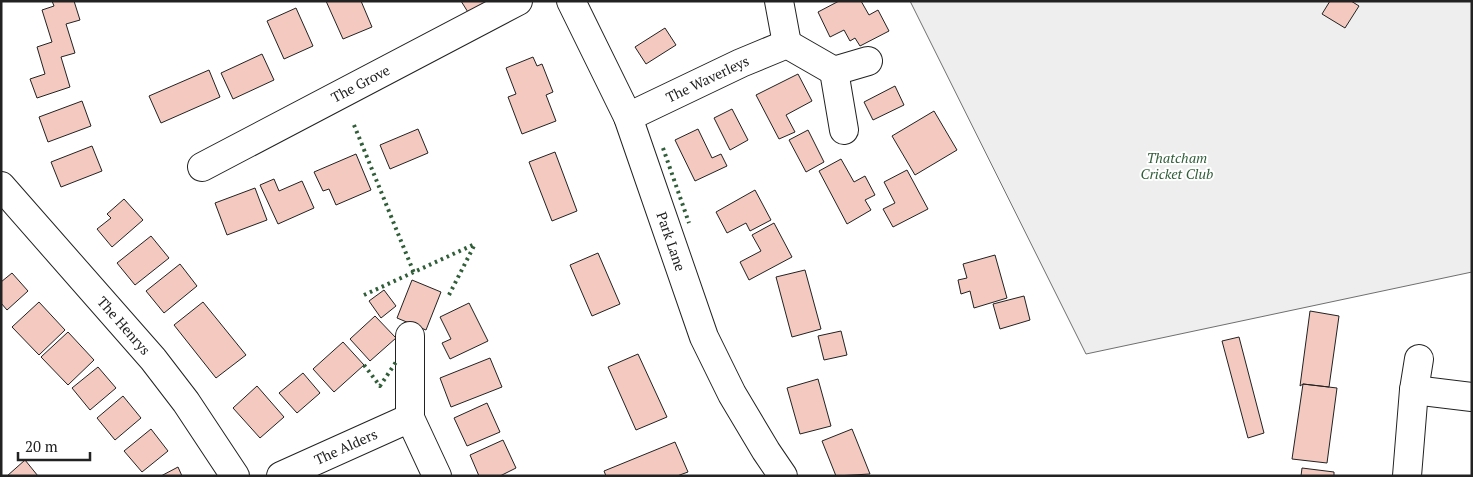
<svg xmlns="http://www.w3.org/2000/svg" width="1473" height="477" font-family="'PT Serif',serif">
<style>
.green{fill:#eee;stroke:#6f6f6f}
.building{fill:#f3c9c0;stroke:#222}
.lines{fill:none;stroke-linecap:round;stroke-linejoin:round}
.minor-casing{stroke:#222;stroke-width:30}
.minor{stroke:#fff;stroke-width:28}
.hedge{stroke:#2f5e38;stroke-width:4;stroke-dasharray:2.5 4;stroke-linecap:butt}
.labels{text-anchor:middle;stroke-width:4;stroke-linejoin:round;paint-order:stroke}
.street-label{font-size:14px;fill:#222;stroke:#fff}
.park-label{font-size:14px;font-style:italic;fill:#2f5e38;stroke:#fff}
</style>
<rect width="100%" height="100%" fill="#fff"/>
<path class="green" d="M 910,1 L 1472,1 L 1472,272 L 1086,354 Z"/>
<path class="building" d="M 52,1 L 74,1 L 80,20 L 66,24 L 75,53 L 61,57 L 70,87 L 37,98 L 30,79 L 45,74 L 37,47 L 52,42 L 42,10 L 54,6 Z
M 326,1 L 361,1 L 372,27 L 343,39 Z
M 461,1 L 496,1 L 471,17 Z
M 839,1 L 861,1 L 869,15 L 878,10 L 889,31 L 860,46 L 855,38 L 850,41 L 844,30 L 830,37 L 818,12 Z
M 1330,1 L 1351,1 L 1359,6 L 1345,28 L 1322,14 Z
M 296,8 L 313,46 L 284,59 L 267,21 Z
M 665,28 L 676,45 L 646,64 L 635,47 Z
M 262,54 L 274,80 L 233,99 L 221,73 Z
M 533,57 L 537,66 L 542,64 L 553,92 L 546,95 L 556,121 L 522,134 L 508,97 L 516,94 L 506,68 Z
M 209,70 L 220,97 L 161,123 L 149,96 Z
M 798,74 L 812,101 L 786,115 L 795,132 L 779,139 L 756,95 Z
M 895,86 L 904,105 L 873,120 L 864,102 Z
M 82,101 L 91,126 L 48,142 L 39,117 Z
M 732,109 L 748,140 L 730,150 L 714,118 Z
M 934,111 L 957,150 L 915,175 L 892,136 Z
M 418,129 L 428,153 L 390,169 L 380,145 Z
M 698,129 L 712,158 L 721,154 L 727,166 L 695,181 L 675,140 Z
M 808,130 L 824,162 L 806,172 L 789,140 Z
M 92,146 L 102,171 L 61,187 L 51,162 Z
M 555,152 L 577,211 L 552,221 L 529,162 Z
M 356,154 L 371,190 L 336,205 L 329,189 L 323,191 L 314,172 Z
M 841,159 L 854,182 L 865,176 L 875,195 L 865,200 L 871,210 L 847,224 L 819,171 Z
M 907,170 L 928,209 L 893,227 L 883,209 L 895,203 L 884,182 Z
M 274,179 L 279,191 L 302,181 L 314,208 L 278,224 L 260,185 Z
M 255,188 L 267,220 L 227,235 L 215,203 Z
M 755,190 L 771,220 L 750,231 L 746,223 L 727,233 L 716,212 Z
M 124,199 L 143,220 L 112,247 L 97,229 L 111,218 L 107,214 Z
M 774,223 L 792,257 L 749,280 L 740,262 L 761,251 L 752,235 Z
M 151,236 L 169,258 L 135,285 L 117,263 Z
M 598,253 L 620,304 L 592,316 L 570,265 Z
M 995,255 L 1007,298 L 974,308 L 970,291 L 961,294 L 958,280 L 967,278 L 963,264 Z
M 180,264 L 197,286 L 164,313 L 146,291 Z
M 805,270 L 821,329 L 792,337 L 776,277 Z
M 12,273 L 28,291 L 7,310 L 1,303 L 1,282 Z
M 412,280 L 441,292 L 426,330 L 397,318 Z
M 384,290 L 396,306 L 381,318 L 369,301 Z
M 1024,296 L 1030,320 L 1000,329 L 993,304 Z
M 39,302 L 65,330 L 39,355 L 12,327 Z
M 203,302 L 246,355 L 216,378 L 174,325 Z
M 469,303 L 488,341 L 450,359 L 442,343 L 451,339 L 440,317 Z
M 1310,311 L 1339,316 L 1329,387 L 1303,384 L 1300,386 Z
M 375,316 L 396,338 L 370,361 L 350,339 Z
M 841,331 L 847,355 L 824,360 L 818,336 Z
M 68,332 L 94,360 L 68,385 L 41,357 Z
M 1239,337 L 1264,433 L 1248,438 L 1222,341 Z
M 343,342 L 364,365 L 334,392 L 313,369 Z
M 638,354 L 667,417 L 636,430 L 608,367 Z
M 490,358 L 502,387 L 451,407 L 440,378 Z
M 98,367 L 116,388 L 90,410 L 72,388 Z
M 303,373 L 320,393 L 297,413 L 279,393 Z
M 818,379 L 831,426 L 800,434 L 787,388 Z
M 1303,384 L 1337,388 L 1327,463 L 1292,459 Z
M 257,386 L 284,417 L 260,438 L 233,408 Z
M 123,396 L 141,418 L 115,440 L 97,418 Z
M 487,403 L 500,432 L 467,446 L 454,418 Z
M 151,429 L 168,451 L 142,472 L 124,451 Z
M 852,429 L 870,474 L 836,476 L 822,441 Z
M 503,440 L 516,468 L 500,476 L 479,476 L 470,455 Z
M 675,442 L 688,472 L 677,476 L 606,476 L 604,471 Z
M 25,460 L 38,476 L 7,476 Z
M 178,467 L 182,476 L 161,476 Z
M 1302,468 L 1334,472 L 1334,476 L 1301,476 Z"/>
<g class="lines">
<defs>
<g id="minor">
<path id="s1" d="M 571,1 L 628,117 L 704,337 L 732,394 L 766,451 L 783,476"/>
<path d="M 779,1 L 787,44"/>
<path d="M 834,71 L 868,61"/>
<path id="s2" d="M 628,117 L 741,63 L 787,44 L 834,71 L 844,130"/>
<path id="s3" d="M 202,167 L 518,1"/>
<path id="s4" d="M 1,186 L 153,359 L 186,402 L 235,476"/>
<path d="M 1414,390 L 1472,397"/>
<path d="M 410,418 L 410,336"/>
<path id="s5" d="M 281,476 L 410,418 L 437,476"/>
<path d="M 1407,476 L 1414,390 L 1419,359"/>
</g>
</defs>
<use href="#minor" class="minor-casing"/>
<use href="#minor" class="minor"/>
<path class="hedge" d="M 354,125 L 414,273
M 663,148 L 689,223
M 364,295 L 475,244
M 449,295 L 475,244
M 364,365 L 380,386 L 396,362"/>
</g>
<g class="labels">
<g class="street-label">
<text dy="5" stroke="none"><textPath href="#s2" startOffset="88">The Waverleys</textPath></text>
<text dy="5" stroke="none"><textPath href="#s3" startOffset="179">The Grove</textPath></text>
<text dy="5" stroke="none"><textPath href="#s1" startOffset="261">Park Lane</textPath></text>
<text dy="5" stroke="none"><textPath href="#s4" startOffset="186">The Henrys</textPath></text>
<text dy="5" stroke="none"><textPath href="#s5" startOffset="71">The Alders</textPath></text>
</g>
<g class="park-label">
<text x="1177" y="163">Thatcham<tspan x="1177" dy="16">Cricket Club</tspan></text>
</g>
</g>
<rect width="1473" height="477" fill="none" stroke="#222222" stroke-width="5"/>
<path d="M18 452v8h72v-8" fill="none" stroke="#222222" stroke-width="2.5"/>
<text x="25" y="452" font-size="15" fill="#222222" stroke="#ffffff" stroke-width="4" paint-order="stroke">20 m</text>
</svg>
